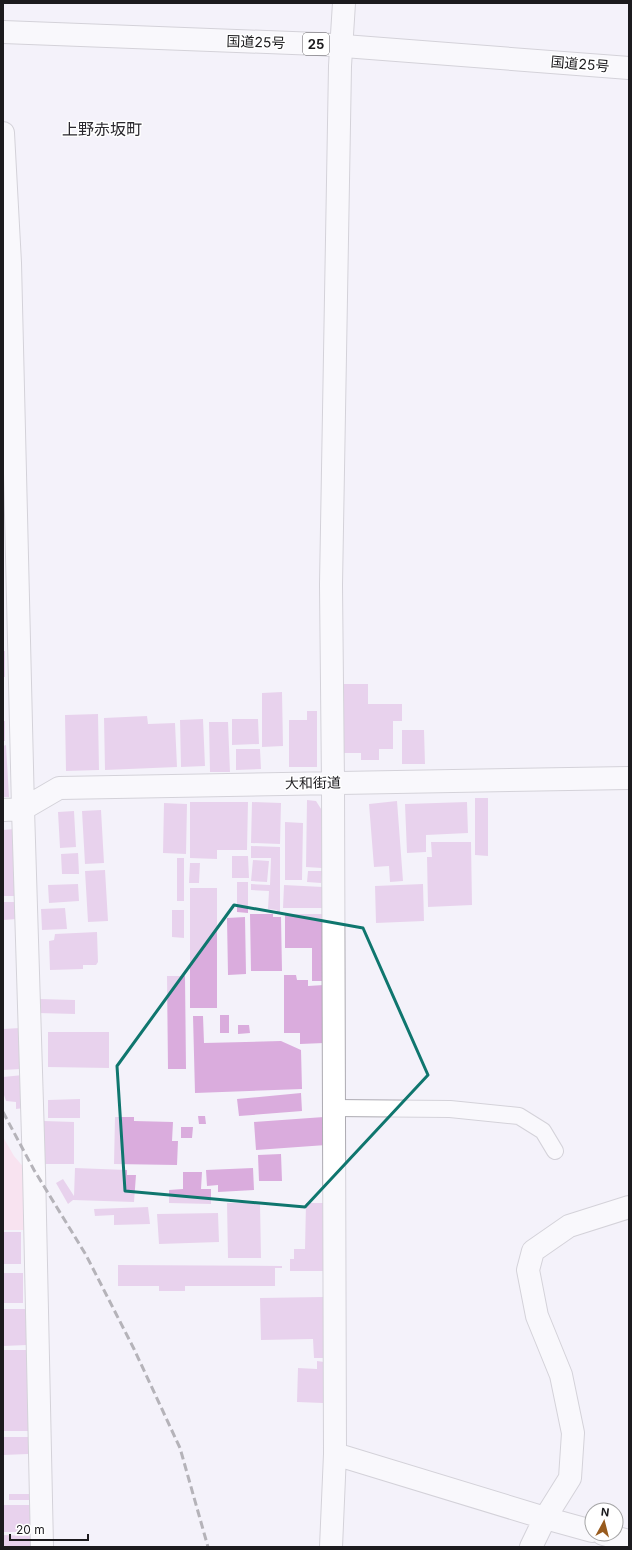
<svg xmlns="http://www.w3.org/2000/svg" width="632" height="1550" font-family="Inter,'Noto Sans JP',sans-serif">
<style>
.green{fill:#fdd0e5}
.building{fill:#daacdd}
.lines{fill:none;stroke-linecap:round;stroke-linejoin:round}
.lane-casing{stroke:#adabb2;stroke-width:18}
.street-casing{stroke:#adabb2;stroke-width:24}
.highway-casing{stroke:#adabb2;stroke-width:24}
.lane{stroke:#fff;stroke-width:16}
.street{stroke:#fff;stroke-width:22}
.highway{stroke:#fff;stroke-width:22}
.rail{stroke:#68666b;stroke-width:3;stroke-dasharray:8 4;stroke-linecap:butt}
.marked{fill:none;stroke:#0f766e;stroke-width:3;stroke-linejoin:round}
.labels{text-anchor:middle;stroke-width:3;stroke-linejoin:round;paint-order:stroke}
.shield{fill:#fff;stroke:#605f62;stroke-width:1}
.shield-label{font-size:13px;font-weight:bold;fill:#1c1b1e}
.street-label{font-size:14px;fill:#1c1b1e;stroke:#fff}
.quarter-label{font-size:16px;fill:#2a282e;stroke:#fff}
</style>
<rect width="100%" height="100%" fill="#f4f2fa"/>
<path class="green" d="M 3,1137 L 14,1156 L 26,1170 L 28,1230 L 3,1230 Z"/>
<path class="building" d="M 3,651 L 5,651 L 5,677 L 3,677 Z
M 339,684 L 368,684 L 368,704 L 402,704 L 402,721 L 393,721 L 393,749 L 379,749 L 379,760 L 361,760 L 361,753 L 339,753 Z
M 282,692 L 283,746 L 262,747 L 262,693 Z
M 307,711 L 317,711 L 317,767 L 289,767 L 289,720 L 307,720 Z
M 98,714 L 99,770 L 66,771 L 65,715 Z
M 147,716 L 148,724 L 175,723 L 177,767 L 105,770 L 104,718 Z
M 203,719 L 205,766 L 181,767 L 180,720 Z
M 232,719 L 258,719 L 259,744 L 232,745 Z
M 3,721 L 5,721 L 5,741 L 3,741 Z
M 209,722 L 228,722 L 230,772 L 210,772 Z
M 402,730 L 424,730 L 425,764 L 402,764 Z
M 6,745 L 9,797 L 3,797 L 3,746 Z
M 236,749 L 260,749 L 261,769 L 236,770 Z
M 475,798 L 488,798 L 488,856 L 475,855 Z
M 307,800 L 316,801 L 323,812 L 322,868 L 306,867 Z
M 397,801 L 403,881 L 390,882 L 389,866 L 374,867 L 369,804 Z
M 190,802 L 248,802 L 247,850 L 217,850 L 217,859 L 190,858 Z
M 252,802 L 281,803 L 280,844 L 251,843 Z
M 467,802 L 468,833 L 426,835 L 426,852 L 407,853 L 405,804 Z
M 164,803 L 187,804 L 186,854 L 163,853 Z
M 101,810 L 104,863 L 85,864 L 82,811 Z
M 74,811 L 76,847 L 60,848 L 58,812 Z
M 285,822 L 303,823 L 302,880 L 285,880 Z
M 14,829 L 16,896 L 3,896 L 3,830 Z
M 431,842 L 471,842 L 472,905 L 428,907 L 427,857 L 432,857 Z
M 251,846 L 280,847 L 280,913 L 276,913 L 277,910 L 268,909 L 269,891 L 251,890 L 251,884 L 270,885 L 271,858 L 251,858 Z
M 78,853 L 79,874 L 62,874 L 61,854 Z
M 232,856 L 248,856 L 249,878 L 232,878 Z
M 177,858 L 184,858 L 184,901 L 177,901 Z
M 253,860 L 269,861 L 267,882 L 251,881 Z
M 190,863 L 200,863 L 199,883 L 189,883 Z
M 105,870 L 108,921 L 88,922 L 85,871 Z
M 308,871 L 322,871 L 321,883 L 307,882 Z
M 237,882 L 248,882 L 248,913 L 237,912 Z
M 78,884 L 79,901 L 49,903 L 48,885 Z
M 423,884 L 424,921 L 376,923 L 375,886 Z
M 284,885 L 323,887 L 322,908 L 283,908 Z
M 190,888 L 217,888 L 217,1008 L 190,1008 Z
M 3,902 L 16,902 L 17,919 L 3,920 Z
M 65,908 L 67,929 L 42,930 L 41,909 Z
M 172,910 L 184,910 L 184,938 L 172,937 Z
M 250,914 L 273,914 L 273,917 L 281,917 L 282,971 L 251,971 Z
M 285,914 L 323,914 L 323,981 L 312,981 L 312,948 L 285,948 Z
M 245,917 L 246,974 L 228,975 L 227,918 Z
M 97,932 L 98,962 L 96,965 L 83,965 L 83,969 L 50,970 L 49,941 L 54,940 L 55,934 Z
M 284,975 L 296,975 L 297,980 L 308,980 L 308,986 L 324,985 L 324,1043 L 300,1044 L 300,1033 L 284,1033 Z
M 167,976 L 185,976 L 186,1069 L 168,1069 Z
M 39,999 L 75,1000 L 75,1014 L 38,1013 Z
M 220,1015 L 229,1015 L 229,1033 L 220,1033 Z
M 193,1016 L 203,1016 L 204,1043 L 281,1041 L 301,1050 L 302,1089 L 195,1093 Z
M 238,1025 L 249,1025 L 250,1033 L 238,1034 Z
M 20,1028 L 21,1069 L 3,1070 L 3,1029 Z
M 48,1032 L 109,1032 L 109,1068 L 48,1067 Z
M 23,1075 L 24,1108 L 16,1109 L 16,1102 L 6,1101 L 3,1092 L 3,1077 Z
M 301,1093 L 302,1111 L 239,1116 L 237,1099 Z
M 80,1099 L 80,1118 L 48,1118 L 48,1100 Z
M 198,1116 L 205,1116 L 206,1124 L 199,1124 Z
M 115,1117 L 134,1117 L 134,1121 L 173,1122 L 172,1141 L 178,1141 L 177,1165 L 114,1164 Z
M 324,1117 L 326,1145 L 256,1150 L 254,1122 Z
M 44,1121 L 74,1122 L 74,1164 L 44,1164 Z
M 181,1127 L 193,1127 L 192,1138 L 181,1138 Z
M 281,1154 L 282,1181 L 259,1181 L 258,1155 Z
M 75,1168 L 127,1170 L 127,1175 L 136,1175 L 134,1202 L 73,1200 L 68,1204 L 56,1183 L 63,1179 L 74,1196 Z
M 253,1168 L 254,1190 L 218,1192 L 218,1185 L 207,1186 L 206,1170 Z
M 183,1172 L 202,1172 L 201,1189 L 211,1189 L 211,1204 L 169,1203 L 169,1190 L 183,1189 Z
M 227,1203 L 260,1203 L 261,1258 L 228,1258 Z
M 306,1203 L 324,1203 L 323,1271 L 290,1271 L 290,1259 L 294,1259 L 294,1249 L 305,1249 Z
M 148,1207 L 150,1224 L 114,1225 L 114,1215 L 95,1216 L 94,1209 Z
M 218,1213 L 219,1242 L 159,1244 L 157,1214 Z
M 3,1232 L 21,1232 L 21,1264 L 3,1264 Z
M 118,1265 L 282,1266 L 282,1268 L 275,1268 L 275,1286 L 185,1286 L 185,1291 L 159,1291 L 159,1286 L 118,1286 Z
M 3,1273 L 23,1273 L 23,1303 L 3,1303 Z
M 323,1297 L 324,1358 L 314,1358 L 313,1339 L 261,1340 L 260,1298 Z
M 3,1309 L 26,1309 L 27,1345 L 3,1346 Z
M 3,1350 L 29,1350 L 28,1431 L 3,1431 Z
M 317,1361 L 324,1362 L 323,1403 L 297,1402 L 298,1368 L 317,1369 Z
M 3,1437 L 28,1437 L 28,1454 L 3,1455 Z
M 9,1494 L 29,1494 L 29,1500 L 9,1500 Z
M 3,1505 L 30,1505 L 30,1532 L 3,1532 Z
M 3,1535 L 32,1536 L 32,1547 L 3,1547 Z"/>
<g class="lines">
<defs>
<path id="lane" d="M 334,1108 L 450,1109 L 519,1116 L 543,1131 L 555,1151"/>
<path id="street" d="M 3,133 L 10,263 L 23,809 L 34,1170 L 42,1547
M 3,810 L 23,809 L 59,788 L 629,778
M 335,1454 L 545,1518 L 592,1531
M 603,1534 L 629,1541
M 331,1547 L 335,1454 L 333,783 L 331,585 L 340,66 L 344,3
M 531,1547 L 545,1518 L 570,1478 L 573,1433 L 561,1375 L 537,1316 L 528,1270 L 533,1251 L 569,1226 L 629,1207"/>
<path id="highway" d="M 3,32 L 318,44 L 629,68"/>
</defs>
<use href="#lane" class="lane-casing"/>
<use href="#street" class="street-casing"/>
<use href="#highway" class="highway-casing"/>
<use href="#lane" class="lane"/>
<use href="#street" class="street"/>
<use href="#highway" class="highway"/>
<path class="rail" d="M 3,1112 L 34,1170 L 86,1255 L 134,1349 L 180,1448 L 208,1547"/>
</g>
<path d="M0 0H632V1550H0ZM 234,905 L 363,928 L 428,1075 L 305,1207 L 125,1191 L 117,1066 Z" fill="#f4f2fa" fill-opacity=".55" fill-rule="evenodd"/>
<path class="marked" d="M 234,905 L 363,928 L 428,1075 L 305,1207 L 125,1191 L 117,1066 Z"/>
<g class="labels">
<rect class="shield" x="303" y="33" width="26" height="22" rx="3"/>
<g class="shield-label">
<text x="316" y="49">25</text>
</g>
<g class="street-label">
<text transform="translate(256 42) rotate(2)" y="5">国道25号</text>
<text transform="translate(580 64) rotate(5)" y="5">国道25号</text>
<text transform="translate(313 783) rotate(-1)" y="5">大和街道</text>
</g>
<g class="quarter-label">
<text x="102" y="135">上野赤坂町</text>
</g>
</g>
<rect width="632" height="1550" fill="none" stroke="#1c1b1e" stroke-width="8"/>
<g transform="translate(604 1522) rotate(7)"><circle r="19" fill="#ffffff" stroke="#a4a4a5"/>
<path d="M0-3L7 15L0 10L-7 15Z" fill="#985b1e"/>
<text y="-6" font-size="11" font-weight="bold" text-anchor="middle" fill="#1c1b1e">N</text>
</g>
<path d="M10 1534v6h78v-6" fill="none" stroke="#1c1b1e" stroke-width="2"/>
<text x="16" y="1534" font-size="12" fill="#1c1b1e" stroke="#ffffff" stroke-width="3" paint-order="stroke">20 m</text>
</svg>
